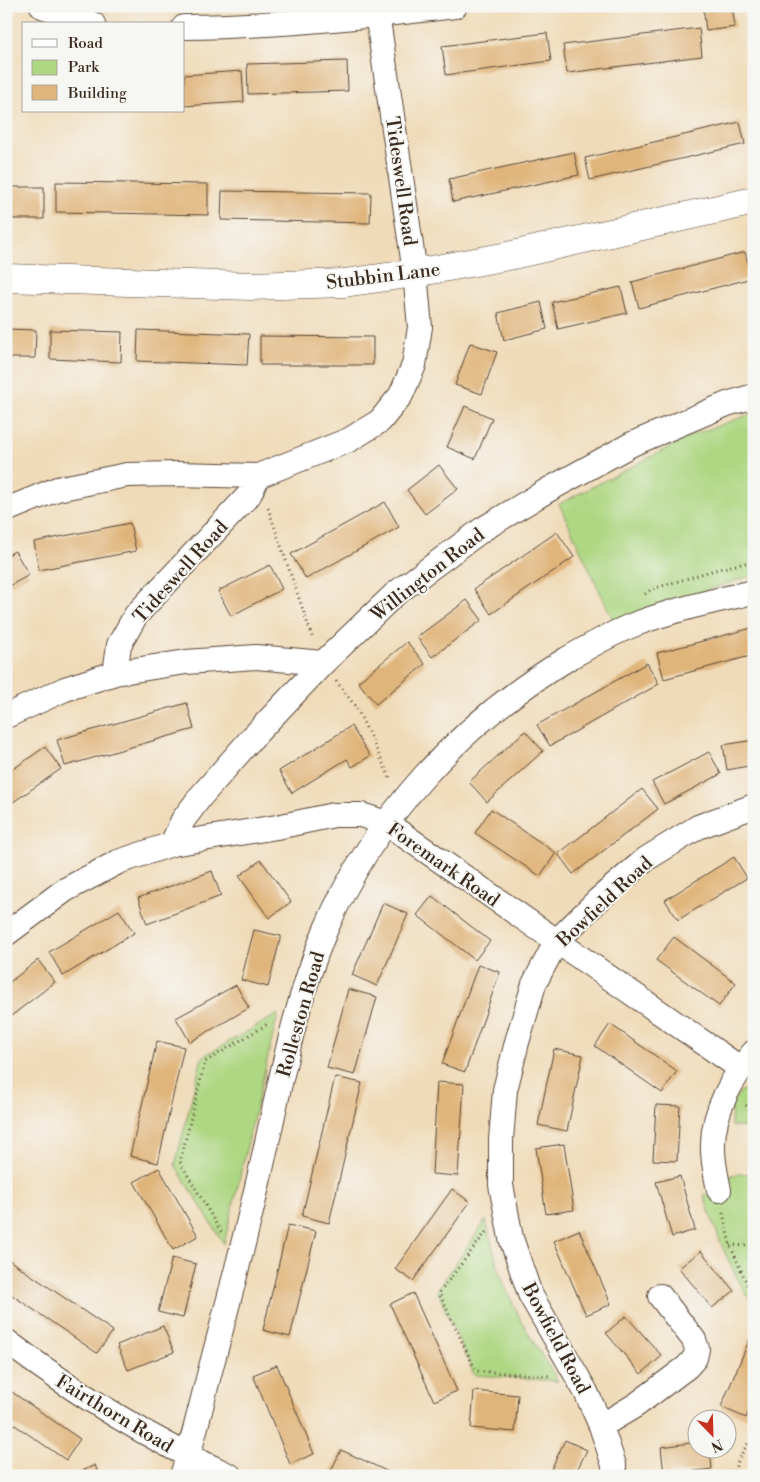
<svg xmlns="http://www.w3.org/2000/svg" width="760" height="1482" font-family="'Libre Bodoni',serif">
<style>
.green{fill:#aed783;stroke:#748050}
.building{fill:#e0b57c}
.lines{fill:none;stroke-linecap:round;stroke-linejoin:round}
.street-casing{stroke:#564535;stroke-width:26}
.secondary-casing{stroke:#564535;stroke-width:29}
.path{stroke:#564535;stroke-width:3;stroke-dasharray:1 4;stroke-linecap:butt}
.street{stroke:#fff;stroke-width:24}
.secondary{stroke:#fff;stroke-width:28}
.labels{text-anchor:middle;stroke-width:4;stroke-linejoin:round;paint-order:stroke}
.street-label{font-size:19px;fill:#3b2a1e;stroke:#f6f6f2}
</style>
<rect width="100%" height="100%" fill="#f6f6f2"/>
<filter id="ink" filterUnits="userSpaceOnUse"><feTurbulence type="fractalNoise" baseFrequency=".02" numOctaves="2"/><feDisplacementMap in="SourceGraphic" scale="10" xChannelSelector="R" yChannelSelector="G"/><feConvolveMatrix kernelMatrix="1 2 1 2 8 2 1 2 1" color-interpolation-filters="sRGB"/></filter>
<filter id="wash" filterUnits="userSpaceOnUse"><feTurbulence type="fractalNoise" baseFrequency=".0096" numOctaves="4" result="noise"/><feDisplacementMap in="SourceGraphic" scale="20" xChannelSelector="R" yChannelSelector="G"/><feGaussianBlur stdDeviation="1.12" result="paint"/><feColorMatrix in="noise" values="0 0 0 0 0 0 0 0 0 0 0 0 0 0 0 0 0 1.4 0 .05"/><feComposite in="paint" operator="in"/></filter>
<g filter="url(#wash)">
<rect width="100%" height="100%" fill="#f0dbb9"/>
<path class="green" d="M 754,413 L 754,575 L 613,620 L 559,504 L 695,434 Z
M 278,1014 L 224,1244 L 175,1165 L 202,1057 Z
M 754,1079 L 754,1306 C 731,1272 716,1234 704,1195 L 729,1191 L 731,1175 L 751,1173 L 751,1128 L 731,1126 L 732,1101 Z
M 486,1220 C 492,1245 498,1273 510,1297 C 523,1327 541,1354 558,1381 L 474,1375 L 437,1290 Z"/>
<g id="blocks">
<path class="building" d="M 703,6 L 732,6 L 735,27 L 706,31 Z
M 699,28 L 702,56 L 567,73 L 563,45 Z
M 547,33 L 551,61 L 446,75 L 442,46 Z
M 347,61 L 348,91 L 248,94 L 247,64 Z
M 242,71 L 244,102 L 184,106 L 184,75 Z
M 740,122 L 745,144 L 590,180 L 585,158 Z
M 574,152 L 579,175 L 453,202 L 449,179 Z
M 56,182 L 208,184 L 208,215 L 56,212 Z
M 6,187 L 44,187 L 44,219 L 6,219 Z
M 222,191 L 371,193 L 370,223 L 221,220 Z
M 745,252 L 752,278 L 639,308 L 632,282 Z
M 621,287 L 627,313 L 558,329 L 552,302 Z
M 541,302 L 547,329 L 504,340 L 498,313 Z
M 6,329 L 36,330 L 35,358 L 6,358 Z
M 50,330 L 122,332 L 121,362 L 50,359 Z
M 138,330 L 249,334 L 247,365 L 137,361 Z
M 260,336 L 373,337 L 373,365 L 260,365 Z
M 470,343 L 497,352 L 482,394 L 455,385 Z
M 465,406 L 492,418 L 475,459 L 447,447 Z
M 439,465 L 458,489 L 425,514 L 407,490 Z
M 385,502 L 399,527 L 306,579 L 291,554 Z
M 130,523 L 136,551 L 39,570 L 34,542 Z
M 557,532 L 574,557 L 491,614 L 474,589 Z
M 15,551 L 29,575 L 6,588 L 6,556 Z
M 270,565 L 282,589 L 231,616 L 218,591 Z
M 467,600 L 482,620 L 432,657 L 417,637 Z
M 752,628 L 754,636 L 754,655 L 664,679 L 657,653 Z
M 407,642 L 425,664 L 376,704 L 358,682 Z
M 647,663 L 659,684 L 550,746 L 537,725 Z
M 187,703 L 194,729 L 65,766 L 57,740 Z
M 351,726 L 370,756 L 352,767 L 347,759 L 292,793 L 279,771 Z
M 525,731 L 543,751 L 487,802 L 469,782 Z
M 754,740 L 754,765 L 727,770 L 723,745 Z
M 45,747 L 61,769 L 6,807 L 6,774 Z
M 709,752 L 721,774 L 664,804 L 652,782 Z
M 642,789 L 658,809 L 573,874 L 558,854 Z
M 491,809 L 556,853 L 540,876 L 475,833 Z
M 734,857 L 747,878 L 678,920 L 665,900 Z
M 261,860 L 291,902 L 269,918 L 239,876 Z
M 212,871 L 221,896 L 147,924 L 138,898 Z
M 432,896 L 490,941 L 475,960 L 417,915 Z
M 383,903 L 408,914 L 377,986 L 352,975 Z
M 119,910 L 134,933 L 63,976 L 49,952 Z
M 254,930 L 281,936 L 268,987 L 241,980 Z
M 674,937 L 736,983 L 719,1006 L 656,960 Z
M 38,960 L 55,982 L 6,1020 L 6,985 Z
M 478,965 L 500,972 L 465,1072 L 442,1064 Z
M 236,985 L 249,1008 L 190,1042 L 176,1018 Z
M 348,989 L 377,997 L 355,1075 L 327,1068 Z
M 610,1024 L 677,1071 L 662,1093 L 595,1046 Z
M 157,1041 L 184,1047 L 158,1163 L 130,1156 Z
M 554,1049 L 583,1055 L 567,1131 L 538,1125 Z
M 335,1077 L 362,1083 L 329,1223 L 302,1216 Z
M 437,1082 L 464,1084 L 458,1176 L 432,1174 Z
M 656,1105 L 680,1106 L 677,1161 L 653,1160 Z
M 564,1144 L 574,1210 L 546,1214 L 536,1148 Z
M 159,1168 L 198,1236 L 173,1250 L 134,1182 Z
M 680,1176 L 695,1230 L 672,1237 L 656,1182 Z
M 452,1189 L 470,1202 L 413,1281 L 395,1269 Z
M 288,1225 L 316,1231 L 290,1337 L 263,1330 Z
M 579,1230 L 611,1304 L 586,1315 L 554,1241 Z
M 701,1251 L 734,1291 L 712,1308 L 679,1268 Z
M 6,1258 L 113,1331 L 97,1353 L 6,1291 Z
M 172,1258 L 196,1264 L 183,1318 L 158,1312 Z
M 413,1293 L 457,1391 L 434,1401 L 390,1304 Z
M 626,1316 L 662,1356 L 641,1374 L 606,1333 Z
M 163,1326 L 174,1352 L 128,1370 L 117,1345 Z
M 751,1336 L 754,1337 L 754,1399 L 746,1418 L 721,1407 Z
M 277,1365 L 314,1454 L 290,1464 L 253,1375 Z
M 6,1388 L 80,1439 L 66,1460 L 6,1419 Z
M 474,1391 L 518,1395 L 515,1432 L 471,1428 Z
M 565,1440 L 587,1450 L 574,1476 L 548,1476 Z
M 698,1442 L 698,1450 L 710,1450 L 712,1469 L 664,1475 L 661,1447 Z
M 341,1450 L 363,1460 L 397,1476 L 332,1476 L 329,1475 Z
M 95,1465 L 99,1476 L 71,1476 Z"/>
</g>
</g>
<g filter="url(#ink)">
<use href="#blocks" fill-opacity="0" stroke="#564535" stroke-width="1"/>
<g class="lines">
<defs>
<path id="street" d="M 42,6 L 93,24
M 184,27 C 275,26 365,17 455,6
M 6,510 L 57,489 L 127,475 L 177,474 L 258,476 L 349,440 L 380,421 L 401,395 L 414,365 L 420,327 L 415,273 L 376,6
M 115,673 L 119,645 L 136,615 L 249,495 L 258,476
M 6,716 L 65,689 L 115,673 L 186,662 L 256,657 L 323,663
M 172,844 L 183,820 L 201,796 L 251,739 L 323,663 L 395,594 L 483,529 L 548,490 L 632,444 L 727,404 L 754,396
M 6,934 L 65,890 L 118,862 L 172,844 L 277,827 L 334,815 L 361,815 L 386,823 L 740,1068
M 719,1190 C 716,1175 712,1159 713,1144 C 713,1111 733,1076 754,1052
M 6,1341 C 75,1393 152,1440 230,1476
M 601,1426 L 636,1405 L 687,1367 L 695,1358 L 697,1349 L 694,1340 L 660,1296
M 182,1476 C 193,1441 201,1406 210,1371 C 229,1300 248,1228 264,1156 C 281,1080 295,1003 325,931 C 374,816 461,723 567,659 C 588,647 610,634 633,625 C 672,610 713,601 754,592
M 614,1476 L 614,1465 L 601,1426 L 586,1392 L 530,1294 L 511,1238 L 501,1185 L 501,1140 L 505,1090 L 517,1042 L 534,984 L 556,942 L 598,900 L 646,859 L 698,827 L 754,806"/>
<path id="secondary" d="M 6,278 L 251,286 L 344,283 L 415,273 L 508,256 L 754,201"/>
</defs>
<use href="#street" class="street-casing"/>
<use href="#secondary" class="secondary-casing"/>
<path class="path" d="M 268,508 L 313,639
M 645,594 L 652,589 L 718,569 L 754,561
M 336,681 L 356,707 L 391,780
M 746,1105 L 754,1114
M 723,1213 L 730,1245 L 748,1286 L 754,1296
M 221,1232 L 180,1162 L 205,1062 L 269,1023
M 486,1232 L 439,1293 L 476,1371 L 551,1376
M 730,1245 L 754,1246
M 732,1476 L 740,1456 L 754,1434"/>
<use href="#street" class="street"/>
<use href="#secondary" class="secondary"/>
</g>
</g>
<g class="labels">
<g class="street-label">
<text transform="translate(402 181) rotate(82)" y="7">Tideswell Road</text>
<text transform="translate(383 275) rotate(-7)" y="7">Stubbin Lane</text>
<text transform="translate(180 571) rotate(-48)" y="7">Tideswell Road</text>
<text transform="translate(427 574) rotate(-38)" y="7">Willington Road</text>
<text transform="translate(444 864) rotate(35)" y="7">Foremark Road</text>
<text transform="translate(604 901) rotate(-43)" y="7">Bowfield Road</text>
<text transform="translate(300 1014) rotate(-74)" y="7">Rolleston Road</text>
<text transform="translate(557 1338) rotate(62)" y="7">Bowfield Road</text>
<text transform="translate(115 1413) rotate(31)" y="7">Fairthorn Road</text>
</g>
</g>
<rect width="760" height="1482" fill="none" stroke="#f6f6f2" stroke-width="25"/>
<rect x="22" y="22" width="162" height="90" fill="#f6f6f2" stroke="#aba49d"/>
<rect x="32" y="39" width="25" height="8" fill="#ffffff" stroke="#aba49d"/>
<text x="68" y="48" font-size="15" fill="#3b2a1e">Road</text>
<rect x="32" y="60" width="25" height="15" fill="#aed783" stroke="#aba49d"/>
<text x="68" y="72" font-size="15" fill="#3b2a1e">Park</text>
<rect x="32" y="85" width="25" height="15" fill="#e0b57c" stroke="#aba49d"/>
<text x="68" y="98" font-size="15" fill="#3b2a1e">Building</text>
<g transform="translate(712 1434) rotate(157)"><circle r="24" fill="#f6f6f2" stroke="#aba49d"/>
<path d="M0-4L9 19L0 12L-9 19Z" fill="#c8321e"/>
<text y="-8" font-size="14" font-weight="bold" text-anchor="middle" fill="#3b2a1e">N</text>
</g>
</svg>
